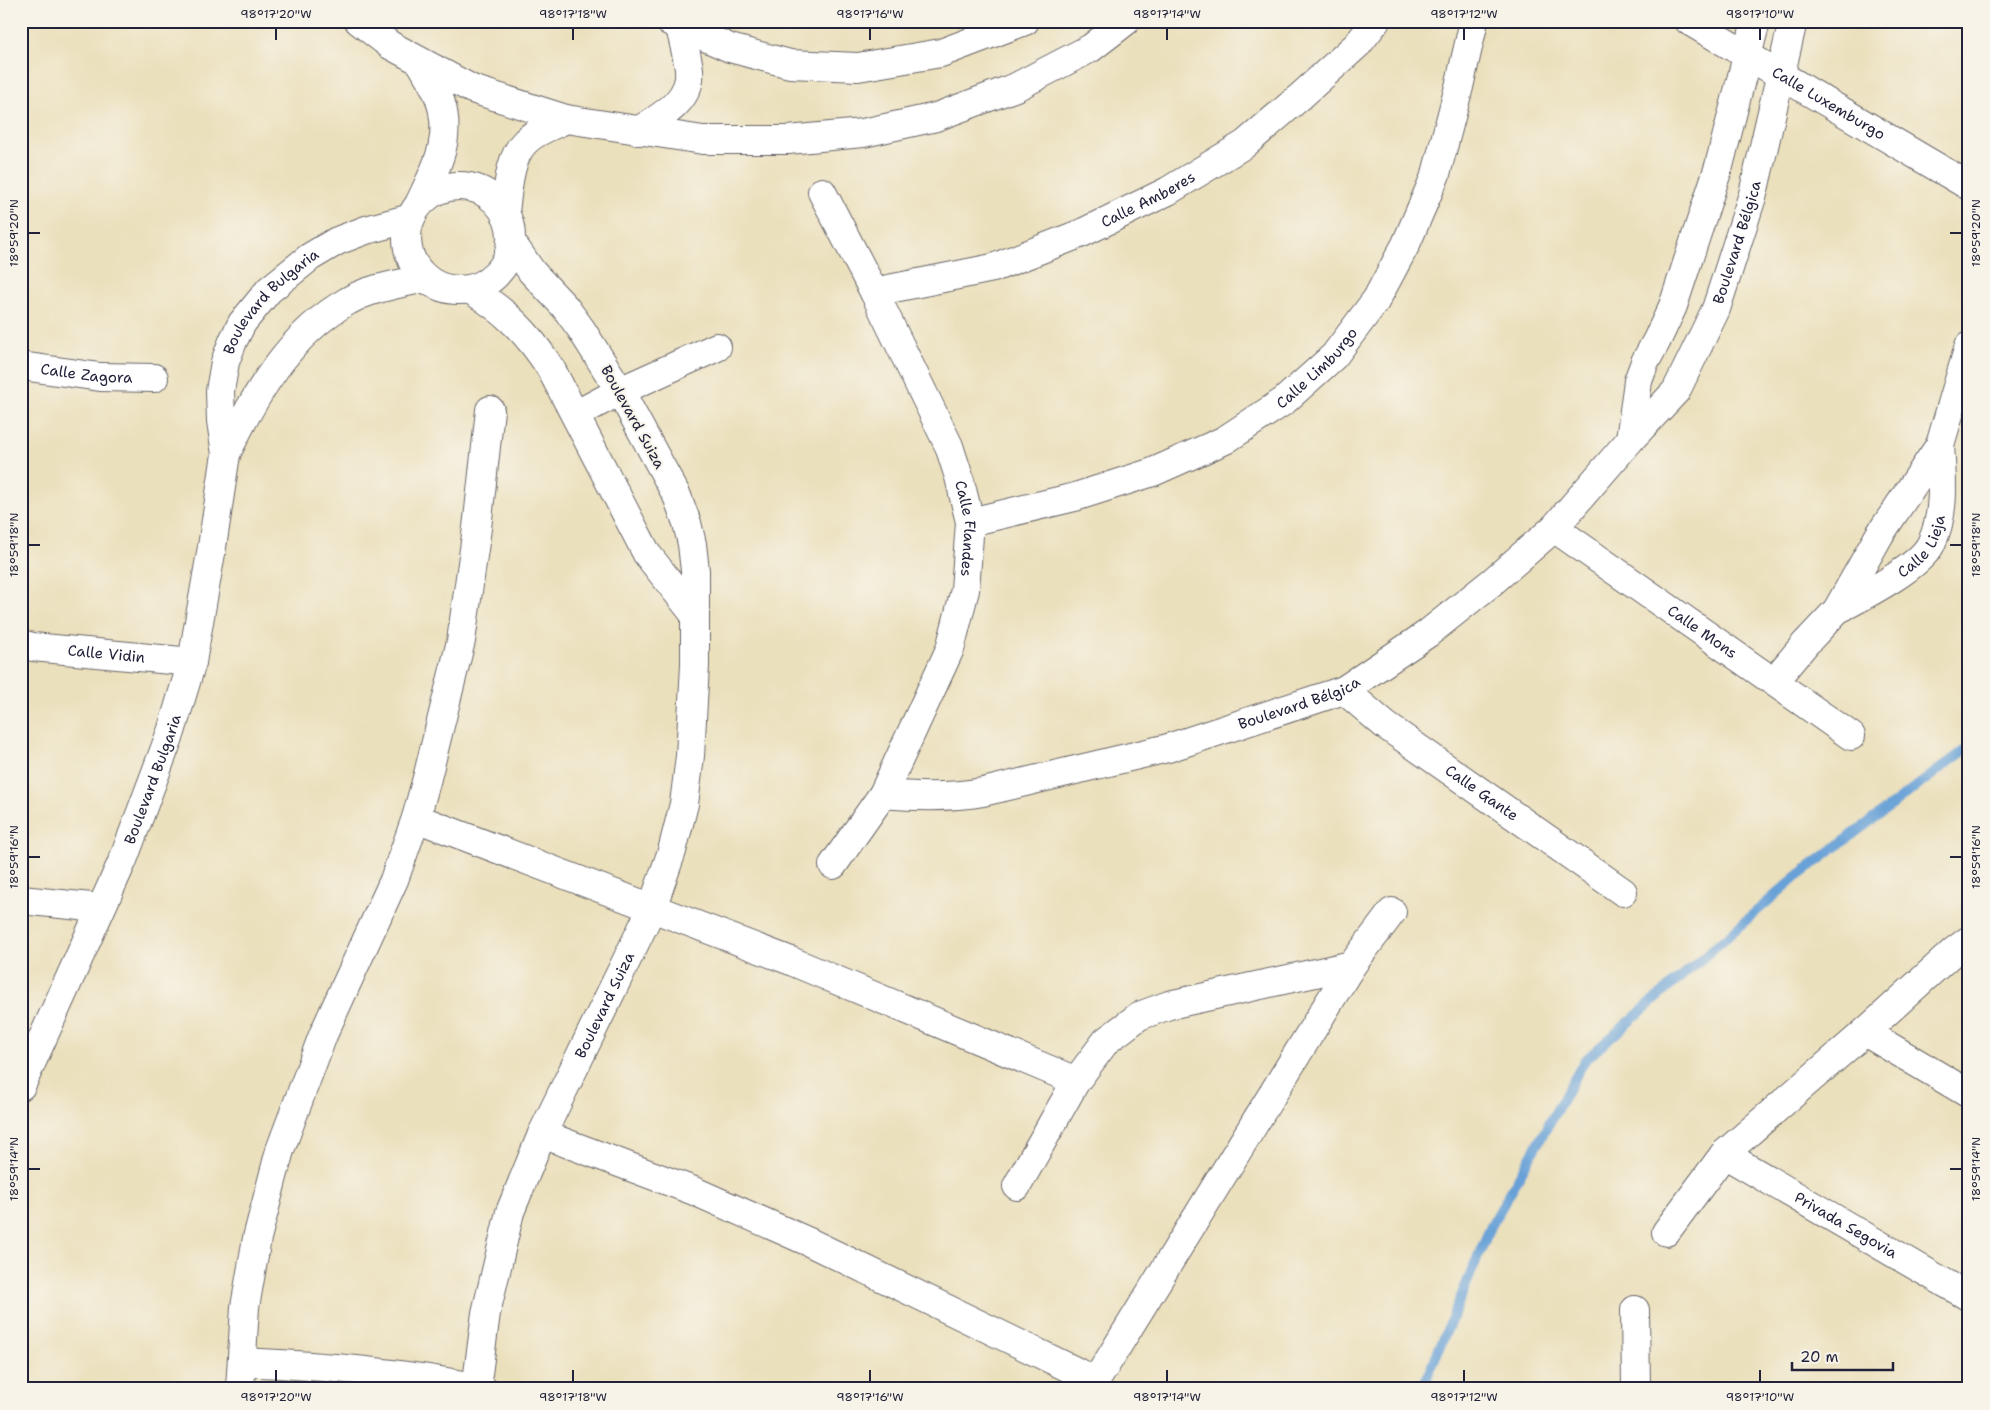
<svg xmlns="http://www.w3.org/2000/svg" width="1990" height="1410" font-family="'Shantell Sans',sans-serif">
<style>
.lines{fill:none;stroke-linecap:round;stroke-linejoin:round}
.stream{stroke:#67a1d7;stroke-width:10}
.minor-casing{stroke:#686468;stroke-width:30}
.minor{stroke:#fff;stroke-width:28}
.ticks{fill:none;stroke:#22223b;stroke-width:2}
.labels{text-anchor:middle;stroke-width:4;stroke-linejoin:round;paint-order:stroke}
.street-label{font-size:15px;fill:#22223b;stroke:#f7f3e8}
.neatline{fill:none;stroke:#22223b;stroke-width:2}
.ticks-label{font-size:12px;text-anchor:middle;fill:#22223b}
</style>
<rect width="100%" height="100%" fill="#f7f3e8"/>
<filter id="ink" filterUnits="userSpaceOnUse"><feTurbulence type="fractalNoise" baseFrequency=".02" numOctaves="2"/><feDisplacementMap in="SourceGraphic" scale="10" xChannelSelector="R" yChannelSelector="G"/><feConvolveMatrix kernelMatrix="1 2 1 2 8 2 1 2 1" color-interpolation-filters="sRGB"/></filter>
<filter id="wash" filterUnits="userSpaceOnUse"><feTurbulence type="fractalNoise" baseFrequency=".0096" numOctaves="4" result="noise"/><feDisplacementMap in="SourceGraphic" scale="20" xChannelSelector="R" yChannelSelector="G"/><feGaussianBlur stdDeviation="1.12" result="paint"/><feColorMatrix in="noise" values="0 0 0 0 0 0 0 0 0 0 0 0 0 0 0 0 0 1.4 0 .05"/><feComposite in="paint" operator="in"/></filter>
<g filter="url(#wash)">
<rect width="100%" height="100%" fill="#ebe0bc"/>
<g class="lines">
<path class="stream" d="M 1422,1389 L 1490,1228 L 1585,1060 L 1796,877 L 1969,747"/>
</g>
</g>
<g filter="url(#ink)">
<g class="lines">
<defs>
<g id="minor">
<path d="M 359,21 L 390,45 L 472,89 L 566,119 L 703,140 L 788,140 L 863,133 L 936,117 L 1016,87 L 1091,48 L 1126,21"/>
<path d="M 669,21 L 730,48 L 790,64 L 858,67 L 941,53 L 1025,21"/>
<path id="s1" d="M 1689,21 L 1969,186"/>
<path d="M 638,131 C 660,117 693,100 689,69 C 687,55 683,41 680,27"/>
<circle cx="459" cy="238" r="52"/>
<path id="s2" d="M 822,192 L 874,292 L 949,446 L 959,477 L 970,522 L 965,590 L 950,649 L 883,794 L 833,865"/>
<path d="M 419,204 C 436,168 454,138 439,97 C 435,86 427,74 421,63"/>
<path d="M 505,212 C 508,190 509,158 525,142 C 535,131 552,126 566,119"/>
<path d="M 471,290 C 507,312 528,333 551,369 L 647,554 L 695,615"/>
<path id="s3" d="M 874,292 L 993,268 L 1082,233 L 1168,191 L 1245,144 L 1302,95 L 1358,44 L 1376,21"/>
<path id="s4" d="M 21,366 L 100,377 L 154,378"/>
<path d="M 575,415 L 620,391 L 717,347"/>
<path d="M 1630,440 L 1638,381 L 1645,362 L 1657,340 L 1673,306 L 1719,166 L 1756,21"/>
<path d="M 226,454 C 254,396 289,334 348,301 C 370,288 400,284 425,278"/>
<path id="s5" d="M 970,522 L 1075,497 L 1153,472 L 1225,440 L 1284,401 L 1334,356 L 1376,300 L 1406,244 L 1436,174 L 1459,87 L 1474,21"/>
<path id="s6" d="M 1554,528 L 1851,736"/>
<path id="s7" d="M 1837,610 C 1861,597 1919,568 1931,544 C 1946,513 1942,478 1940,445"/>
<path id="s8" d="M 21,644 L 33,647 L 192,662"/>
<path d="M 1774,681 L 1805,644 L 1837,610 L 1880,534 L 1940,445 L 1969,346"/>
<path id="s9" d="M 1344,690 L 1385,725 L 1623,892"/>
<path id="s10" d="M 883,794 C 917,797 949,798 983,792 L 1168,748 L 1344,690 L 1427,634 L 1492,582 L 1554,528 L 1630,440 L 1676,391 L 1716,309 L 1753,194 L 1793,21"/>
<path d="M 416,818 L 791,961 L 1076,1081"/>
<path d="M 21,900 L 101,908"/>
<path d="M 1865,1032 L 1969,1094"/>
<path id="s11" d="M 21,1086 L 123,860 L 171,732 L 192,662 L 212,547 L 226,454 L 221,421 L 220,391 L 225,362 L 233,341 L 242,323 L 269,290 L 310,257 L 337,241 L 366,230 L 411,218"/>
<path d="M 542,1134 L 694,1191 L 809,1242 L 1096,1381"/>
<path id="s12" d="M 1724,1154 L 1969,1297"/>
<path d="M 1017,1186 L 1076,1081 L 1106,1041 L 1139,1016 L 1169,1005 L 1352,965"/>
<path d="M 1666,1232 L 1724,1154 L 1865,1032 L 1954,951 L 1969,940"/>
<path d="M 1635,1310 L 1636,1389"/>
<path d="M 243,1362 C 323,1366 404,1372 483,1389"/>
<path d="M 240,1389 L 245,1307 L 257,1238 L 280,1150 L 323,1035 L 394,880 L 416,818 L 427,778 L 461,641 L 477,528 L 490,410"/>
<path id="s13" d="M 476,1389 L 486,1313 L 510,1212 L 542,1134 L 652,908 L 672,851 L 684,804 L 690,756 L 695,665 L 695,571 L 692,544 L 687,523 L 677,496 L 620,391 L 581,329 L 565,307 L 532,272 L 512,243"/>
<path d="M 1091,1389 L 1352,965 L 1392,912"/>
</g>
</defs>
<use href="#minor" class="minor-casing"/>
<use href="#minor" class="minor"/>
</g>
</g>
<path class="ticks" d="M 276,28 L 276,40M 573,28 L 573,40M 870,28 L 870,40M 1167,28 L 1167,40M 1464,28 L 1464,40M 1760,28 L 1760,40M 28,233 L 40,233M 1950,233 L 1962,233M 28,545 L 40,545M 1950,545 L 1962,545M 28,857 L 40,857M 1950,857 L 1962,857M 28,1169 L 40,1169M 1950,1169 L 1962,1169M 276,1370 L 276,1382M 573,1370 L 573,1382M 870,1370 L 870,1382M 1167,1370 L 1167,1382M 1464,1370 L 1464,1382M 1760,1370 L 1760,1382"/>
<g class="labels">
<g class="street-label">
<text dy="5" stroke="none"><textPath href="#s1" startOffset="162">Calle Luxemburgo</textPath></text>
<text dy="5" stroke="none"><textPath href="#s3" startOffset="291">Calle Amberes</textPath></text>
<text dy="5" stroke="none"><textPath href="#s10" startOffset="1086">Boulevard Bélgica</textPath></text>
<text dy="5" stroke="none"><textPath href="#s11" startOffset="839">Boulevard Bulgaria</textPath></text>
<text dy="5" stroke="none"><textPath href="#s5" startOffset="386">Calle Limburgo</textPath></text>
<text dy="5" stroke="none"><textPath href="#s4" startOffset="66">Calle Zagora</textPath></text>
<text transform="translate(633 417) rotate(61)" y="5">Boulevard Suiza</text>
<text dy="5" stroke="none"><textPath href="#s2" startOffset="369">Calle Flandes</textPath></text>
<text dy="5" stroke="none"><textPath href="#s7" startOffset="109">Calle Lieja</textPath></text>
<text dy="5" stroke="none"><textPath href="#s6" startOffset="181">Calle Mons</textPath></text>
<text dy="5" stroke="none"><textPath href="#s8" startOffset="86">Calle Vidin</textPath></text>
<text dy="5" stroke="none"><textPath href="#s10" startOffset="429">Boulevard Bélgica</textPath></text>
<text dy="5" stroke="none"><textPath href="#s11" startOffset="334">Boulevard Bulgaria</textPath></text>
<text dy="5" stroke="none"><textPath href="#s9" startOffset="172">Calle Gante</textPath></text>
<text dy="5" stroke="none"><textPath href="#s13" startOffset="408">Boulevard Suiza</textPath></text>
<text dy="5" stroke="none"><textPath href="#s12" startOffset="141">Privada Segovia</textPath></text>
</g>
</g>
<rect width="1990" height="1410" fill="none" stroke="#f7f3e8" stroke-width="55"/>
<path d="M1792 1362v8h101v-8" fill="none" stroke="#22223b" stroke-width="2.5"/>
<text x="1800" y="1362" font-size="15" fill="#22223b" stroke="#f7f3e8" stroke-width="4" paint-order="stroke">20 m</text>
<rect x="28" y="28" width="1934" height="1354" class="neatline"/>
<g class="ticks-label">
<text x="276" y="18">98°17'20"W</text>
<text x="573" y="18">98°17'18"W</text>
<text x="870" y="18">98°17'16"W</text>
<text x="1167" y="18">98°17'14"W</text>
<text x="1464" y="18">98°17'12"W</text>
<text x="1760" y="18">98°17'10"W</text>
<text transform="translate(14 233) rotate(-90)" y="4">18°59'20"N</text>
<text transform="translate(1976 233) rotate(-90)" y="4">18°59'20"N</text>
<text transform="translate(14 545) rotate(-90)" y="4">18°59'18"N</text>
<text transform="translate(1976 545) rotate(-90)" y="4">18°59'18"N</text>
<text transform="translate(14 857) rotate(-90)" y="4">18°59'16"N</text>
<text transform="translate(1976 857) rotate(-90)" y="4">18°59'16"N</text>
<text transform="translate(14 1169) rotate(-90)" y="4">18°59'14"N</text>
<text transform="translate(1976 1169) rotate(-90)" y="4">18°59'14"N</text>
<text x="276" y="1401">98°17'20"W</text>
<text x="573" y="1401">98°17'18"W</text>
<text x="870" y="1401">98°17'16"W</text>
<text x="1167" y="1401">98°17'14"W</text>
<text x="1464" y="1401">98°17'12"W</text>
<text x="1760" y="1401">98°17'10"W</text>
</g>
</svg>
